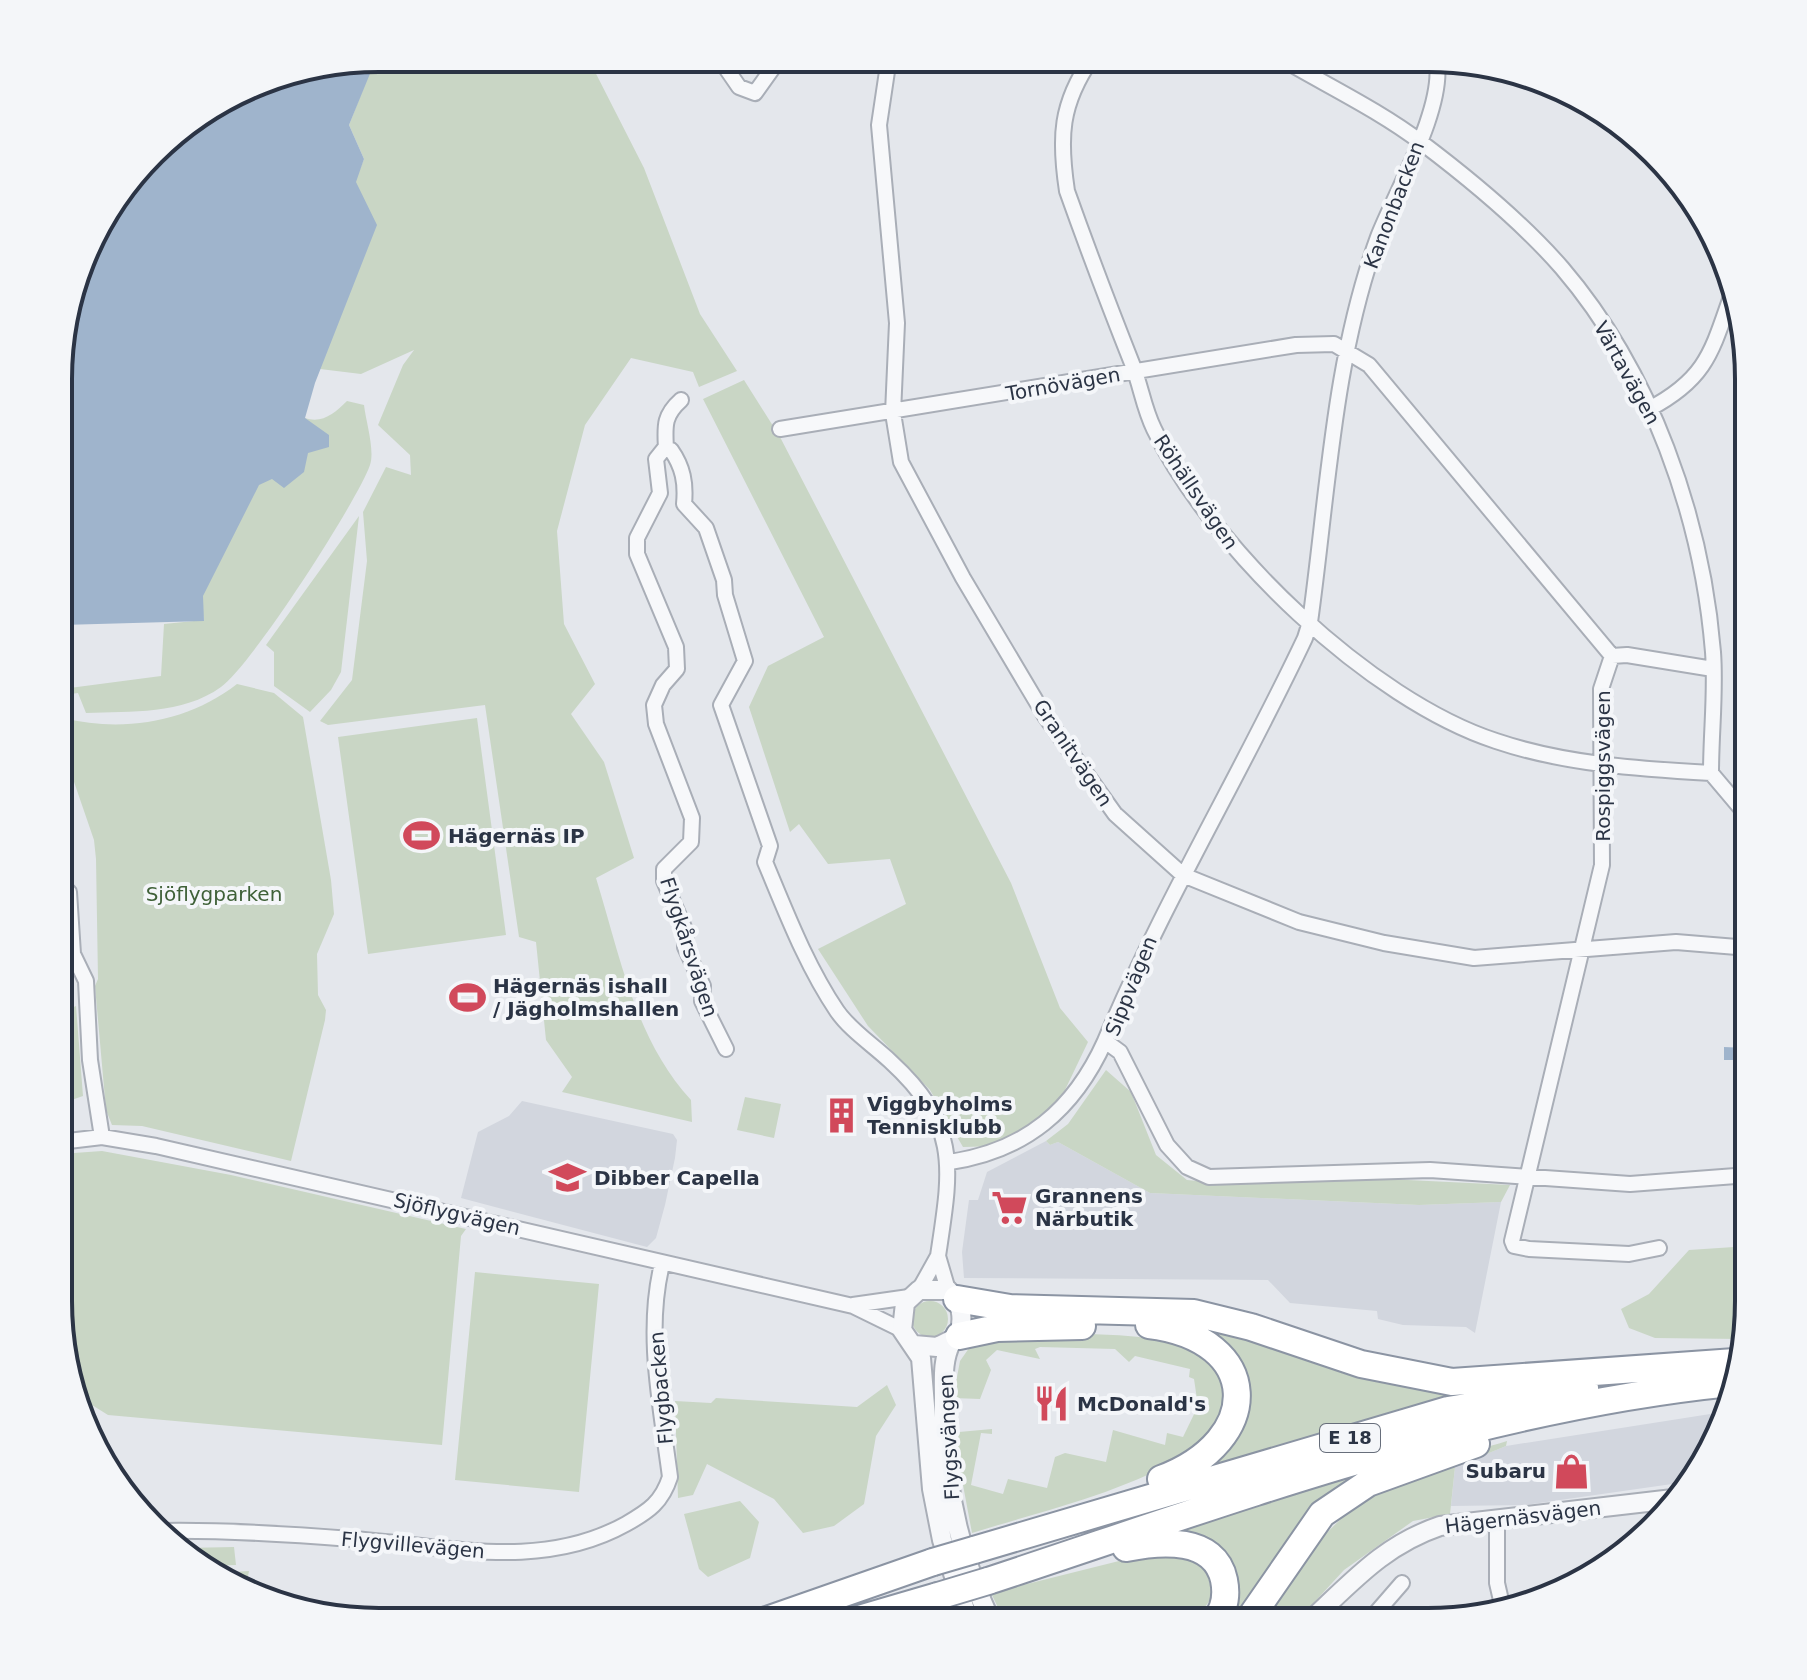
<svg xmlns="http://www.w3.org/2000/svg" width="1807" height="1680" font-family="'DejaVu Sans',sans-serif">
<style>
.built{fill:#d2d6de}
.green{fill:#c9d6c5}
.water{fill:#9fb4cc}
.lines{fill:none;stroke-linecap:round;stroke-linejoin:round}
.minor-casing{stroke:#a9aeb7;stroke-width:18}
.tertiary-casing{stroke:#a9aeb7;stroke-width:22}
.motorway-casing{stroke:#8b94a3;stroke-width:30}
.minor{stroke:#f7f8fa;stroke-width:14}
.tertiary{stroke:#f7f8fa;stroke-width:18}
.motorway{stroke:#fff;stroke-width:26}
.motorway-bridge-casing{stroke:#8b94a3;stroke-width:30;stroke-linecap:butt}
.motorway-bridge{stroke:#fff;stroke-width:26}
.labels{text-anchor:middle;stroke-width:8;stroke-linejoin:round;paint-order:stroke}
.shield{fill:#f4f6f9;stroke:#676e7b;stroke-width:2}
.shield-label{font-size:18px;font-weight:bold;fill:#2b3445}
.street-label{font-size:20px;fill:#2b3445;stroke:#f4f6f9}
.poi-label{font-size:20px;font-weight:bold;fill:#2b3445;stroke:#f4f6f9;text-anchor:start}
.park-label{font-size:20px;fill:#3f6138;stroke:#f4f6f9}
.rim{fill:none;stroke:#2b3445;stroke-width:4}
</style>
<rect width="100%" height="100%" fill="#e4e7ec"/>
<path class="built" d="M 522,1101 L 673,1134 L 677,1140 L 675,1158 L 665,1205 L 656,1238 L 647,1247 L 461,1198 L 478,1132 L 509,1116 Z
M 1046,1141 L 1050,1145 L 1058,1142 L 1150,1193 L 1419,1205 L 1501,1202 L 1475,1333 L 1466,1327 L 1403,1325 L 1378,1319 L 1377,1311 L 1290,1303 L 1268,1280 L 964,1278 L 962,1252 L 969,1200 L 978,1200 L 987,1172 Z
M 1723,1412 L 1716,1442 L 1686,1482 L 1525,1505 L 1451,1506 L 1455,1467 L 1506,1446 Z"/>
<path class="green" d="M 379,58 L 588,58 L 644,168 L 700,314 L 737,371 L 699,387 L 693,372 L 631,358 L 585,425 L 557,531 L 564,624 L 595,684 L 571,714 L 604,762 L 634,858 L 596,878 C 620,956 635,1039 691,1100 L 692,1122 L 562,1092 L 572,1077 L 546,1040 L 536,942 L 519,937 L 485,705 L 328,725 L 320,721 L 352,680 L 367,561 L 363,512 L 386,467 L 411,475 L 410,455 L 378,425 L 403,365 L 414,350 L 361,374 L 320,369 L 291,245 L 360,169 L 364,159 L 349,125 L 365,84 L 339,65 Z
M 744,380 L 780,437 L 1011,883 L 1060,1008 L 1088,1042 L 1053,1115 L 1001,1146 L 963,1147 L 930,1090 L 868,1026 L 818,949 L 906,904 L 890,859 L 828,864 L 799,824 L 790,832 L 749,707 L 768,666 L 824,637 L 703,399 Z
M 347,401 L 364,405 C 366,422 375,450 370,465 C 357,502 251,666 221,687 C 182,715 131,711 86,713 L 78,693 L 62,695 L 62,689 L 161,676 L 164,624 L 204,620 L 192,564 L 305,418 C 322,424 335,413 347,401 Z
M 359,516 L 341,672 L 331,690 L 310,712 L 274,686 L 274,652 L 266,645 Z
M 237,684 L 274,693 L 303,717 L 331,880 L 334,914 L 317,954 L 318,995 L 326,1010 L 325,1020 L 291,1161 L 142,1126 L 112,1125 L 106,1110 L 95,986 L 98,979 L 96,859 L 94,840 L 72,776 L 63,718 C 123,733 188,722 237,684 Z
M 477,718 L 506,935 L 368,954 L 338,737 Z
M 76,1006 L 83,1096 L 60,1104 L 60,1013 Z
M 1106,1070 L 1131,1092 L 1156,1155 L 1187,1180 L 1231,1184 L 1367,1178 L 1510,1185 L 1501,1202 L 1419,1205 L 1150,1193 L 1058,1142 L 1050,1145 L 1046,1141 L 1068,1124 Z
M 745,1097 L 781,1104 L 774,1138 L 737,1130 Z
M 102,1151 L 231,1175 L 466,1229 L 461,1236 L 442,1445 L 108,1415 L 76,1395 L 59,1321 L 60,1154 Z
M 1749,1246 L 1749,1301 L 1740,1339 L 1655,1338 L 1629,1328 L 1621,1309 L 1649,1294 L 1689,1250 Z
M 475,1272 L 599,1284 L 579,1492 L 455,1480 Z
M912 1319a18 18 0 1 1 36 0a18 18 0 1 1-36 0Z
M 1160,1317 L 1463,1391 L 1202,1470 C 1233,1447 1246,1428 1249,1390 Z
M 1021,1334 C 1072,1336 1204,1323 1223,1382 C 1228,1398 1221,1426 1210,1439 C 1206,1445 1195,1449 1189,1453 C 1124,1493 1045,1510 972,1533 L 954,1437 L 959,1432 L 992,1429 L 992,1434 L 981,1433 L 971,1485 L 1003,1494 L 1008,1479 L 1047,1488 L 1055,1457 L 1065,1453 L 1106,1462 L 1113,1430 L 1165,1445 L 1167,1433 L 1183,1437 L 1198,1406 L 1194,1379 L 1189,1377 L 1190,1369 L 1135,1356 L 1129,1362 L 1115,1349 L 1040,1347 L 1035,1349 L 1040,1359 L 997,1350 L 986,1360 L 991,1370 L 980,1399 L 953,1398 L 960,1361 L 974,1341 Z
M 887,1385 L 896,1405 L 876,1436 L 864,1504 L 834,1526 L 803,1533 L 774,1499 L 707,1464 L 693,1495 L 678,1498 L 675,1401 L 711,1403 L 716,1398 L 857,1407 Z
M 1507,1441 L 1506,1446 L 1455,1467 L 1450,1514 L 1413,1521 L 1344,1570 L 1297,1621 L 1253,1621 C 1291,1572 1335,1514 1391,1481 C 1425,1461 1470,1453 1507,1441 Z
M 1399,1459 L 1256,1589 L 1234,1621 L 1225,1621 L 1236,1601 L 1171,1530 Z
M 740,1501 L 759,1522 L 750,1558 L 708,1577 L 699,1569 L 684,1514 Z
M 234,1547 L 236,1565 L 208,1566 L 184,1548 Z
M 1155,1552 L 1179,1553 L 1205,1568 C 1216,1600 1213,1602 1187,1621 L 1005,1622 L 991,1593 Z
M 249,1571 L 245,1591 L 217,1573 Z
M 946,1607 L 949,1622 L 901,1622 Z
M 398,1608 L 415,1622 L 361,1618 L 366,1617 Z"/>
<path class="water" d="M 376,59 L 349,125 L 364,159 L 356,182 L 377,225 L 315,383 L 305,418 L 329,435 L 329,447 L 308,453 L 304,472 L 284,488 L 272,479 L 259,485 L 203,596 L 204,621 L 62,625 L 64,317 L 101,219 L 168,137 L 276,75 Z
M 1724,1047 L 1746,1048 L 1746,1060 L 1724,1060 Z"/>
<g class="lines">
<defs>
<path id="minor" d="M 719,58 L 739,87 L 755,93 L 780,58
M 889,58 L 879,125 L 897,323 L 893,413 L 901,462 L 963,578 L 1045,716 L 1115,814 L 1183,875 L 1299,922 L 1384,943 L 1474,958 L 1676,942 L 1749,948
M 1092,58 C 1060,104 1059,138 1067,191 C 1088,250 1110,308 1133,366 C 1141,387 1144,409 1154,429 C 1211,548 1370,700 1496,741 C 1564,764 1639,769 1711,773
M 1282,59 C 1328,86 1380,111 1422,143 C 1471,180 1522,222 1562,268 C 1651,372 1702,517 1713,652 C 1716,692 1711,732 1711,773 L 1749,818
M 1436,59 C 1447,104 1395,193 1378,237 C 1333,361 1328,493 1310,622 L 1305,638 C 1241,774 1163,903 1105,1041 L 1120,1052 L 1167,1145 L 1187,1167 L 1209,1177 L 1430,1170 L 1630,1184 L 1749,1175
M 1649,409 C 1708,378 1712,350 1733,291
M 780,429 L 1296,345 L 1334,344 L 1369,365 L 1612,656
M 666,449 C 665,427 663,416 681,400
M 1612,656 L 1601,689 L 1602,865 L 1512,1241 L 1514,1246 L 1529,1249 L 1629,1254 L 1659,1248
M 1612,656 L 1627,655 L 1713,669
M 61,885 L 69,892 L 73,954 L 86,981 L 90,1060 L 102,1137
M 726,1049 L 702,1001 L 703,986 L 685,947 L 686,932 L 664,881 L 664,869 L 691,842 L 692,818 L 656,724 L 654,705 L 663,685 L 677,669 L 676,647 L 637,554 L 637,538 L 660,493 L 656,459 L 664,449 L 671,450 C 683,467 686,483 684,504 L 706,528 L 724,580 L 725,595 L 745,661 L 721,705 L 770,846 L 765,862 C 786,912 806,965 837,1011 C 850,1030 873,1045 890,1061 C 961,1126 951,1169 938,1256
M 60,1142 L 102,1137 L 156,1146 L 853,1306 L 902,1330
M 950,1162 C 1025,1151 1074,1110 1105,1041
M 919,1290 L 938,1256 L 948,1290
M 853,1305 L 909,1297
M 1497,1520 L 1497,1583 L 1503,1609
M 162,1531 C 226,1530 288,1534 351,1539 C 444,1545 540,1572 626,1524 C 649,1511 662,1502 670,1477 C 661,1407 645,1333 662,1264
M 1327,1606 L 1342,1621
M 1369,1621 L 1402,1583"/>
<path id="tertiary" d="M 951,1343 C 942,1361 944,1379 944,1398 C 942,1476 958,1551 991,1622
M 914,1345 L 937,1347 L 959,1336 C 964,1317 962,1303 948,1290 L 919,1290 L 905,1303 L 902,1330 L 921,1358 L 932,1489 L 942,1540 L 969,1622
M 1310,1621 C 1353,1581 1384,1545 1440,1526 L 1673,1499"/>
<path id="motorway" d="M 957,1299 L 1010,1308 L 1194,1313 L 1251,1327 L 1361,1364 L 1452,1382 L 1735,1362
M 1149,1325 C 1263,1339 1265,1440 1161,1479
M 959,1336 L 997,1328 L 1082,1326
M 1126,1548 C 1160,1541 1215,1536 1224,1580 C 1227,1595 1225,1609 1215,1621
M 974,1550 L 1448,1410 L 1585,1388
M 988,1581 C 1232,1501 1473,1409 1730,1383
M 1248,1621 L 1322,1514 L 1368,1483 L 1476,1444
M 761,1622 L 933,1562
M 849,1622 L 938,1596"/>
</defs>
<use href="#minor" class="minor-casing"/>
<use href="#tertiary" class="tertiary-casing"/>
<use href="#motorway" class="motorway-casing"/>
<use href="#minor" class="minor"/>
<use href="#tertiary" class="tertiary"/>
<use href="#motorway" class="motorway"/>
<defs>
<path id="motorway-bridge" d="M 933,1562 L 974,1550
M 938,1596 L 988,1581"/>
</defs>
<use href="#motorway-bridge" class="motorway-bridge-casing"/>
<use href="#motorway-bridge" class="motorway-bridge"/>
</g>
<defs>
<symbol id="stadium-bare" viewBox="-9 -9 18 18"><path d="M0-5a6.5 5 0 1 0 0 10a6.5 5 0 1 0 0-10ZM-3.5-1.8h7v3.6h-7Z" fill="#d1495b" stroke="#f4f6f9" stroke-width="2.5" paint-order="stroke"/></symbol>
<symbol id="building-bare" viewBox="-9 -9 18 18"><path d="M-4-6H4V6H1V3H-1V6H-4ZM-2.5-4.3h1.7v1.8h-1.7ZM.8-4.3h1.7v1.8H.8ZM-2.5-1h1.7V.8h-1.7ZM.8-1h1.7V.8H.8Z" fill="#d1495b" stroke="#f4f6f9" stroke-width="2.5" paint-order="stroke"/></symbol>
<symbol id="school-bare" viewBox="-9 -9 18 18"><path d="M0-5L7-2L0 1L-7-2ZM-4 1L0 2.5L4 1V4Q0 6-4 4Z" fill="#d1495b" stroke="#f4f6f9" stroke-width="2.5" paint-order="stroke"/></symbol>
<symbol id="supermarket-bare" viewBox="-9 -9 18 18"><path d="M-6-5.5h2.5l.6 2H6L4.5 2H-2.5L-4.4-4H-6ZM-1.5 3.2a1.3 1.3 0 1 0 .1 0ZM3 3.2a1.3 1.3 0 1 0 .1 0Z" fill="#d1495b" stroke="#f4f6f9" stroke-width="2.5" paint-order="stroke"/></symbol>
<symbol id="restaurant-bare" viewBox="-9 -9 18 18"><path d="M-5-6h1v4h1v-4h1v4h1v-4h1v5L-1.5 .5V6h-2V.5L-5-1ZM5-6V6H3V1.5H1.5Q1.5-4 5-6Z" fill="#d1495b" stroke="#f4f6f9" stroke-width="2.5" paint-order="stroke"/></symbol>
<symbol id="shop-bare" viewBox="-9 -9 18 18"><path d="M-5-2.5h2.3a2.7 3.5 0 0 1 5.4 0H5L5.5 6h-11ZM-1.5-2.5h3a1.5 2.3 0 0 0-3 0Z" fill="#d1495b" stroke="#f4f6f9" stroke-width="2.5" paint-order="stroke"/></symbol>
</defs>
<g fill-rule="evenodd">
<use href="#stadium-bare" x="396" y="810" width="51" height="51"/>
<use href="#stadium-bare" x="442" y="972" width="51" height="51"/>
<use href="#building-bare" x="816" y="1090" width="51" height="51"/>
<use href="#school-bare" x="542" y="1152" width="51" height="51"/>
<use href="#supermarket-bare" x="984" y="1182" width="51" height="51"/>
<use href="#restaurant-bare" x="1026" y="1378" width="51" height="51"/>
<use href="#shop-bare" x="1546" y="1446" width="51" height="51"/>
</g>
<g class="labels">
<rect class="shield" x="1320" y="1424" width="60" height="28" rx="6"/>
<g class="shield-label">
<text x="1350" y="1444">E 18</text>
</g>
<g class="street-label">
<text transform="translate(1394 205) rotate(-69)" y="7">Kanonbacken</text>
<text transform="translate(1627 373) rotate(61)" y="7">Värtavägen</text>
<text transform="translate(1063 384) rotate(-10)" y="7">Tornövägen</text>
<text transform="translate(1196 492) rotate(56)" y="7">Röhällsvägen</text>
<text transform="translate(1073 753) rotate(56)" y="7">Granitvägen</text>
<text transform="translate(1603 766) rotate(-90)" y="7">Rospiggsvägen</text>
<text transform="translate(689 947) rotate(72)" y="7">Flygkårsvägen</text>
<text transform="translate(1131 986) rotate(-68)" y="7">Sippvägen</text>
<text transform="translate(457 1214) rotate(13)" y="7">Sjöflygvägen</text>
<text transform="translate(661 1388) rotate(-95)" y="7">Flygbacken</text>
<text transform="translate(949 1437) rotate(-93)" y="7">Flygsvängen</text>
<text transform="translate(1523 1517) rotate(-7)" y="7">Hägernäsvägen</text>
<text transform="translate(413 1545) rotate(5)" y="7">Flygvillevägen</text>
</g>
<g class="poi-label">
<text x="448" y="843">Hägernäs IP</text>
<text x="493" y="993">Hägernäs ishall<tspan x="493" dy="23">/ Jägholmshallen</tspan></text>
<text x="867" y="1111">Viggbyholms<tspan x="867" dy="23">Tennisklubb</tspan></text>
<text x="594" y="1185">Dibber Capella</text>
<text x="1035" y="1203">Grannens<tspan x="1035" dy="23">Närbutik</tspan></text>
<text x="1077" y="1411">McDonald's</text>
<text x="1546" y="1478" text-anchor="end">Subaru</text>
</g>
<g class="park-label">
<text x="214" y="901">Sjöflygparken</text>
</g>
</g>
<path d="M0 0H1807V1680H0ZM379 72H1428A307 307 0 0 1 1735 379V1301A307 307 0 0 1 1428 1608H379A307 307 0 0 1 72 1301V379A307 307 0 0 1 379 72Z" fill="#f4f6f9" fill-rule="evenodd"/>
<path class="rim" d="M379 72H1428A307 307 0 0 1 1735 379V1301A307 307 0 0 1 1428 1608H379A307 307 0 0 1 72 1301V379A307 307 0 0 1 379 72Z"/>
</svg>
